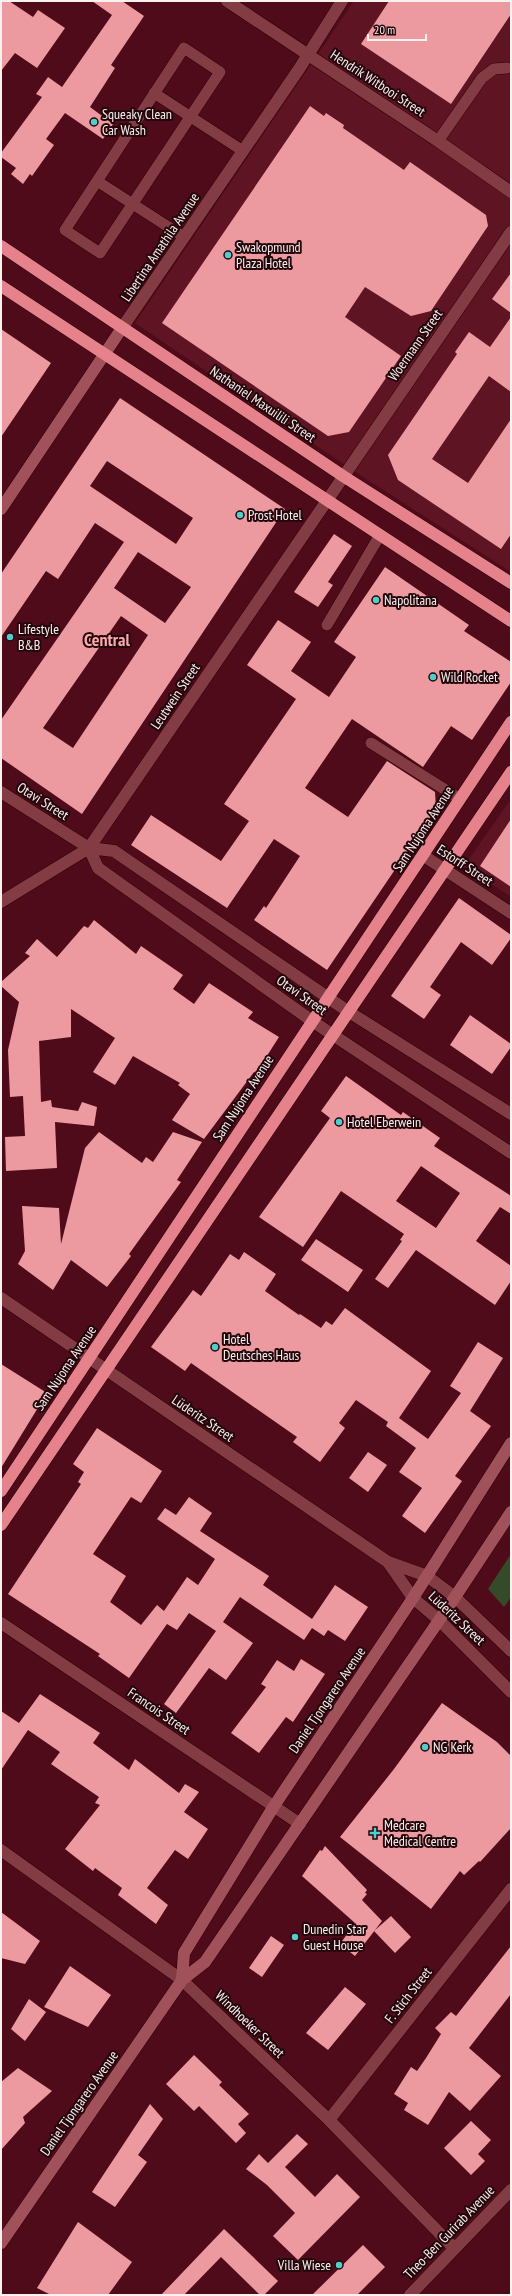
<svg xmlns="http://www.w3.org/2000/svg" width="512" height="2296" font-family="'PT Sans Narrow',sans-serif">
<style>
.built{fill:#5f1423}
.green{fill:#344a28}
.building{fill:#ec9aa0;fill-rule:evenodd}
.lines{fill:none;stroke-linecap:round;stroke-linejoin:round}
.lane-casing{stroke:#2c0007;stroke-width:12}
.street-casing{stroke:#2c0007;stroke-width:13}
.secondary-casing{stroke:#2c0007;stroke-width:13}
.highway-casing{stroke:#2c0007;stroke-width:13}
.lane{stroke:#833c44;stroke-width:11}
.street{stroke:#833c44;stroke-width:12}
.secondary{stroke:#a15159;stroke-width:12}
.highway{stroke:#e6828b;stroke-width:12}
.poi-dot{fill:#52cdcc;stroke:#23070b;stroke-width:1.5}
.labels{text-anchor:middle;stroke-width:4;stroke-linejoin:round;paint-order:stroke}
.street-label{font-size:14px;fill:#f9f0f0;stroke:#23070b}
.poi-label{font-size:14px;fill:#f9f0f0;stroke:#23070b;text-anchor:start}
.district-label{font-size:18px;font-weight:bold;fill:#fba8ae;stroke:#23070b}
</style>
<rect width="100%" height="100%" fill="#4f0b19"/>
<path class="built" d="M 354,1 L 511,1 L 511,572 L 357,473 L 135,323 Z
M 511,799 L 511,897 L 464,866 Z"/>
<path class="green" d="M 511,1554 L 511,1597 L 504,1607 L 488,1589 Z"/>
<path class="building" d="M 1,1 L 9,1 L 33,17 L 38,10 L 65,28 L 37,68 L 15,53 L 1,71 Z
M 92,1 L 122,1 L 144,16 L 111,65 L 115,68 L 90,107 L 113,124 L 103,139 L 65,113 L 46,139 L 54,145 L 32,176 L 30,174 L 23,184 L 11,174 L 16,168 L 1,157 L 1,153 L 42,97 L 36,94 L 48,77 L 62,87 L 112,15 Z
M 389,1 L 511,1 L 511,14 L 451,104 L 361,44 Z
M 310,106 L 324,116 L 326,113 L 344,125 L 343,128 L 404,170 L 410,162 L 486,215 L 488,226 L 431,311 L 411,316 L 365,287 L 345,317 L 401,356 L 349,432 L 328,436 L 162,323 Z
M 511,273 L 511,313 L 492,299 Z
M 511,317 L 511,392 L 489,376 L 432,459 L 468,483 L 511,419 L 511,534 L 501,549 L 398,480 L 388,455 L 457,354 L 455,352 L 469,332 L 490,347 Z
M 1,329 L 51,363 L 1,437 Z
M 120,398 L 285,509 L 82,814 L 1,758 L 1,720 L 124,542 L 95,523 L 58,579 L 46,571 L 1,637 L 1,574 ZM 107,461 L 193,518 L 176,544 L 90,486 ZM 138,552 L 191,587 L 165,623 L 114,588 ZM 121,616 L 148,635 L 73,748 L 43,728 Z
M 334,534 L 352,546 L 328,582 L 333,585 L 318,607 L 294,592 Z
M 385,567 L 469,625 L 464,631 L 511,662 L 511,682 L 472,740 L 451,726 L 423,767 L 352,719 L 305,788 L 348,817 L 387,761 L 435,792 L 436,809 L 327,970 L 254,920 L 264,906 L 266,908 L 300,856 L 274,839 L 227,908 L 131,845 L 151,815 L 221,861 L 249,821 L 224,804 L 296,699 L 247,665 L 278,620 L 311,642 L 291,671 L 329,697 L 356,657 L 334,642 Z
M 511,819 L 511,887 L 480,866 Z
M 459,898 L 511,935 L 511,938 L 492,965 L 461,942 L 430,987 L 441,995 L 424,1019 L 391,996 Z
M 94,920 L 136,954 L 141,946 L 183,975 L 173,989 L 194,1004 L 209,983 L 253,1012 L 248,1018 L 279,1037 L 256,1073 L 254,1072 L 204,1139 L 172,1120 L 190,1094 L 178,1085 L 180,1083 L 133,1056 L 115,1085 L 93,1072 L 115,1038 L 71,1009 L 71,1037 L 39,1041 L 41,1102 L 51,1100 L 52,1107 L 78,1111 L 82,1102 L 97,1107 L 94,1126 L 55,1122 L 57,1168 L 6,1171 L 5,1137 L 25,1136 L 23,1096 L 10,1097 L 8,1050 L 19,1002 L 1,986 L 1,982 L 30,956 L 25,953 L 37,939 L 57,957 L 84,926 L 88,928 Z
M 470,1015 L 511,1044 L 511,1047 L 492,1074 L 450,1045 Z
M 346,1076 L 401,1115 L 403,1112 L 440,1138 L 434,1146 L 511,1196 L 511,1214 L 500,1207 L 476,1241 L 511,1266 L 511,1281 L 495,1305 L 416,1250 L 388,1288 L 375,1279 L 402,1241 L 400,1240 L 404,1234 L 341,1191 L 303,1247 L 259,1217 L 330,1118 L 321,1111 ZM 421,1166 L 460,1193 L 436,1228 L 396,1201 Z
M 99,1132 L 142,1163 L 146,1157 L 153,1162 L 173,1132 L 202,1142 L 177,1180 L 181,1182 L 129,1254 L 131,1256 L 107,1287 L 71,1260 L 53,1290 L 18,1264 L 25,1251 L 22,1206 L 59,1208 L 61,1244 L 85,1148 Z
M 316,1239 L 363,1270 L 348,1292 L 301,1260 Z
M 244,1252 L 276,1274 L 265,1291 L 299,1315 L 300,1314 L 321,1328 L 326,1321 L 332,1325 L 345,1308 L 431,1371 L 399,1418 L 428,1439 L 461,1393 L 450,1386 L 478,1342 L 503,1358 L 470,1411 L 491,1426 L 455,1476 L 462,1481 L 425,1533 L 402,1516 L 422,1488 L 399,1472 L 416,1448 L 386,1426 L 388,1422 L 356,1400 L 339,1423 L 345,1428 L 320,1462 L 293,1442 L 297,1437 L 191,1363 L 185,1371 L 151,1347 L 193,1290 L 201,1296 L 230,1254 L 239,1260 Z
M 1,1364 L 47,1393 L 1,1468 Z
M 97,1428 L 162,1471 L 141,1503 L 131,1497 L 93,1554 L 126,1576 L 110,1602 L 141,1625 L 157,1605 L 164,1611 L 187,1577 L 198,1585 L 215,1559 L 157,1519 L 165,1508 L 176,1515 L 189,1497 L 212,1513 L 200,1531 L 269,1576 L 263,1585 L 312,1619 L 335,1585 L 368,1607 L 345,1641 L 328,1630 L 324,1636 L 312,1628 L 304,1640 L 240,1597 L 223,1622 L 253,1643 L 226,1680 L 209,1668 L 176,1713 L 164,1704 L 216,1631 L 189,1613 L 177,1630 L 167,1624 L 129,1678 L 98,1656 L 100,1654 L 8,1594 L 81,1484 L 78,1482 L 84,1472 L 73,1464 Z
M 368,1452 L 387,1465 L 368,1492 L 349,1478 Z
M 301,1659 L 325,1674 L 293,1722 L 286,1717 L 259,1753 L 231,1733 L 266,1687 L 261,1684 L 277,1660 L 294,1671 Z
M 40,1694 L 100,1733 L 93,1743 L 129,1770 L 135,1759 L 179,1793 L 185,1784 L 199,1792 L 184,1812 L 208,1829 L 188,1859 L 175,1850 L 147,1888 L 168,1905 L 156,1924 L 118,1895 L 122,1888 L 95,1868 L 93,1871 L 65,1849 L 100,1805 L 95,1803 L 99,1797 L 51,1764 L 60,1752 L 28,1730 L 1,1770 L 1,1711 L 19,1723 Z
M 442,1703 L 497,1742 L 511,1756 L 511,1828 L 480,1862 L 479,1861 L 464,1875 L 460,1871 L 431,1909 L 340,1837 L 394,1769 Z
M 325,1846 L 367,1890 L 365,1893 L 367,1894 L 362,1900 L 382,1921 L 355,1956 L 340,1944 L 355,1923 L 302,1876 L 320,1850 L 322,1851 Z
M 1,1912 L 40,1941 L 25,1964 L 1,1958 Z
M 391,1916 L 411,1937 L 395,1953 L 374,1931 Z
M 271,1936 L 284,1945 L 262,1977 L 249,1968 Z
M 511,1946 L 511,1994 L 469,2048 L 501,2076 L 470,2111 L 449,2092 L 428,2125 L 404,2110 L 408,2103 L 394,2094 L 411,2067 L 417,2071 L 426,2058 L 441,2034 L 435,2028 L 451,2012 L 456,2016 Z
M 70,1966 L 111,1995 L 88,2027 L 44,2007 Z
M 345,1987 L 366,2004 L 328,2050 L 306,2033 Z
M 29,1999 L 46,2012 L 25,2041 L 11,2029 Z
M 194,2055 L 222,2082 L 219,2085 L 249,2114 L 238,2124 L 246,2133 L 236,2143 L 199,2106 L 194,2111 L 166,2084 Z
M 18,2068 L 52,2091 L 23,2117 L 25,2123 L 1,2150 L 1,2082 Z
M 150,2104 L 163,2119 L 138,2155 L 147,2162 L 115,2207 L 92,2192 Z
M 471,2121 L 491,2140 L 478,2154 L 485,2161 L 471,2175 L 444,2148 Z
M 297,2134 L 308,2144 L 285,2167 L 315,2197 L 337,2174 L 360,2197 L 298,2260 L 273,2236 L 295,2213 L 267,2185 L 246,2169 L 259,2154 L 268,2163 Z
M 78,2222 L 132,2262 L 108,2295 L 51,2295 L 37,2288 Z
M 224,2229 L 278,2281 L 264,2295 L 260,2295 L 221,2257 L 184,2295 L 161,2295 Z
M 363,2245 L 385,2267 L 357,2295 L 312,2295 Z"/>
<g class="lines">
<defs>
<path id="lane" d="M 184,48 L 220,72 L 100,253 L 65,230 Z
M 154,93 L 243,151
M 438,141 L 482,78 L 494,69 L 507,68
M 97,181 L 184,237
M 327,625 L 380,535
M 371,743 L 460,799"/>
<path id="street" d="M 227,1 L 438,141 L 511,192
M 122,328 L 299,69 L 342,1
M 1,792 L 89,848 L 114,851 L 349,1012 L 511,1114
M 89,848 L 98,868 L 312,1021 L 511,1153
M 424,856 L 511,913
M 1,902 L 89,848 L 511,232
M 1,1298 L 388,1562 L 427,1576 L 455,1597 L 511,1651
M 388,1562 L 413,1598 L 439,1620 L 511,1692
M 1,1623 L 300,1824
M 1,1850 L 182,1980 L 329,2120 L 454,2248
M 329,2120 L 511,1889
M 410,2295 L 511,2190"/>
<path id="secondary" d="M 1,509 L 122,328
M 182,1980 L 184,1953 L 274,1806 L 413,1598 L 511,1443
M 1,2243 L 182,1980 L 205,1962 L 455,1597 L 511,1512"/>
<path id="highway" d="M 1,246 L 343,476 L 511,583
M 1,286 L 511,621
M 1,1491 L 511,722
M 1,1525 L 511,772"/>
</defs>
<use href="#lane" class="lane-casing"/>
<use href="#street" class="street-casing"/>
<use href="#secondary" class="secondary-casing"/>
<use href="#highway" class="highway-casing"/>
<use href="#lane" class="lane"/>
<use href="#street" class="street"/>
<use href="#secondary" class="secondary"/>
<use href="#highway" class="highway"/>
</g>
<g class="poi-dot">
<circle cx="94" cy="122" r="4"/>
<circle cx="228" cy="255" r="4"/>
<circle cx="240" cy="515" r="4"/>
<circle cx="376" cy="600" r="4"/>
<circle cx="10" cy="637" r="4"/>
<circle cx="433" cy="677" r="4"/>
<circle cx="339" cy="1122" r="4"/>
<circle cx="215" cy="1347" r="4"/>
<circle cx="425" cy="1747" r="4"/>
<path d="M373 1827h4v4h4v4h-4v4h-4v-4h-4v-4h4z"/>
<circle cx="295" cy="1937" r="4"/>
<circle cx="339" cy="2265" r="4"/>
</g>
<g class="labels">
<g class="street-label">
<text transform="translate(378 83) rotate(33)" y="5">Hendrik Witbooi Street</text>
<text transform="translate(160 247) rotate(-56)" y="5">Libertina Amathila Avenue</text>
<text transform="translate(415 345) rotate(-55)" y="5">Woermann Street</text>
<text transform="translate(263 404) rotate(34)" y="5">Nathaniel Maxuilili Street</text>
<text transform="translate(175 696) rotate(-56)" y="5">Leutwein Street</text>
<text transform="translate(43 801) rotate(32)" y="5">Otavi Street</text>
<text transform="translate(423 829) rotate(-57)" y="5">Sam Nujoma Avenue</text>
<text transform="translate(465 865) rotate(33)" y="5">Estorff Street</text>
<text transform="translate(302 995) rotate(35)" y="5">Otavi Street</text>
<text transform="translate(243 1098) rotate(-57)" y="5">Sam Nujoma Avenue</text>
<text transform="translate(65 1368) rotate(-56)" y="5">Sam Nujoma Avenue</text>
<text transform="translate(203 1418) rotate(34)" y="5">Lüderitz Street</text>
<text transform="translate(457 1618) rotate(43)" y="5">Lüderitz Street</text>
<text transform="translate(327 1700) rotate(-56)" y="5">Daniel Tjongarero Avenue</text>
<text transform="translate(159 1711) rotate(34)" y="5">Francois Street</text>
<text transform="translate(408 1995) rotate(-52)" y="5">F. Stich Street</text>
<text transform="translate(250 2024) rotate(44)" y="5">Windhoeker Street</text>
<text transform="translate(79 2103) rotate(-55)" y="5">Daniel Tjongarero Avenue</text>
<text transform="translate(449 2232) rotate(-46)" y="5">Theo-Ben Gurirab Avenue</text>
</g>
<g class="poi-label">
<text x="102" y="119">Squeaky Clean<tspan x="102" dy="16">Car Wash</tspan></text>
<text x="236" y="252">Swakopmund<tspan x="236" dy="16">Plaza Hotel</tspan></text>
<text x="248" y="520">Prost Hotel</text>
<text x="384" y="605">Napolitana</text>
<text x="18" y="634">Lifestyle<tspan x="18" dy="16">B&amp;B</tspan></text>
<text x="441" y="682">Wild Rocket</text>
<text x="347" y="1127">Hotel Eberwein</text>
<text x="223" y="1344">Hotel<tspan x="223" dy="16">Deutsches Haus</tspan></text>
<text x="433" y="1752">NG Kerk</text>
<text x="384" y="1830">Medcare<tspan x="384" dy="16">Medical Centre</tspan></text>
<text x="303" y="1934">Dunedin Star<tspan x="303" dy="16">Guest House</tspan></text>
<text x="331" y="2270" text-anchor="end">Villa Wiese</text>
</g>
<g class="district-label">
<text x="107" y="646">Central</text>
</g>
</g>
<rect width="512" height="2296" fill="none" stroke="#f9f0f0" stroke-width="4"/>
<path d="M368 34v6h58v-6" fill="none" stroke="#f9f0f0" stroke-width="2"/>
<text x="374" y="34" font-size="12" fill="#f9f0f0" stroke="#23070b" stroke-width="3" paint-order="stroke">20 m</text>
</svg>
